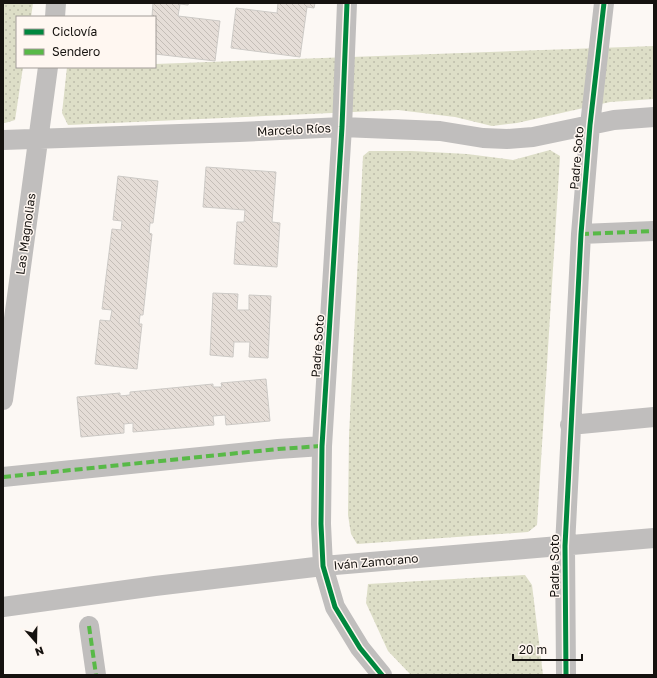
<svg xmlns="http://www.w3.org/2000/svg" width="657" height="678" font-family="'Golos Text',sans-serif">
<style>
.park{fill:url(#park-dots)}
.building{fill:url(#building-back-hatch);stroke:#cdcac6}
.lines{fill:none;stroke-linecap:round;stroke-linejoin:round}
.street{stroke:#c0bebd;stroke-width:20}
.quiet{stroke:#58b947;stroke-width:4;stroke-dasharray:8 4;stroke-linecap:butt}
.cycleway-casing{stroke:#fff7f1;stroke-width:8}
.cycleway{stroke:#00873e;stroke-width:5}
.labels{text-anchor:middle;stroke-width:3;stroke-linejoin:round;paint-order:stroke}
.street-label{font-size:12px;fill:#15120f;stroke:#fff7f1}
</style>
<defs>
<pattern id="park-dots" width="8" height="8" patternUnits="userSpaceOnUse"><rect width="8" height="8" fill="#dddec7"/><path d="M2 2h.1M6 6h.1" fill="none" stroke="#bdbdaa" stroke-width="1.8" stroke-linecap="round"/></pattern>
<pattern id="building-back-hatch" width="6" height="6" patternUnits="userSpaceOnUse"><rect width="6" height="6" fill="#e5ddd7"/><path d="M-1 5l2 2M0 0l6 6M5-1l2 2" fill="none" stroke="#c4bdb7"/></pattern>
</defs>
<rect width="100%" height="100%" fill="#fcf8f4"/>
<path class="park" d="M 3,3 L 33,3 L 31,17 L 17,17 L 17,67 L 23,67 L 15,120 L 5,123 L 3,123 Z
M 654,46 L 654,99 L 610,102 L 517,123 L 492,126 L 455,117 L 398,110 L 68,125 L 62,113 L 67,67 L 155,67 L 155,64 Z
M 550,150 L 560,156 L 537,525 L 528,532 L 357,544 L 351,534 L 348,515 L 349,436 L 363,156 L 369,151 L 412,151 L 467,154 L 513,160 Z
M 525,575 L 532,585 L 543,675 L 411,675 L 388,651 L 366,603 L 368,584 Z"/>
<path class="building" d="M 153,3 L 189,3 L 188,5 L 180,4 L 178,16 L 220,21 L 215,61 L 155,54 L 155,17 L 152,17 Z
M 278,3 L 315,3 L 314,8 L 307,7 L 300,57 L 231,48 L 236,8 L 277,13 Z
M 206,167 L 276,172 L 272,222 L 280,223 L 277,267 L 234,264 L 237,222 L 244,222 L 245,210 L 203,207 Z
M 118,176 L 158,181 L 153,223 L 150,223 L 149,233 L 152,234 L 143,315 L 140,315 L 139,324 L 142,324 L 137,369 L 95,364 L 100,320 L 110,321 L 112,310 L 102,309 L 112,229 L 121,230 L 122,221 L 113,220 Z
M 213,293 L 238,294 L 237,310 L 249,310 L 249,295 L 271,296 L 268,358 L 249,357 L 250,342 L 234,342 L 233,357 L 210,355 Z
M 266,379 L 270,421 L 226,425 L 225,415 L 213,416 L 214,425 L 133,432 L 133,423 L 124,424 L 124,433 L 81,437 L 77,397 L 120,393 L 120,396 L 130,395 L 130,392 L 213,384 L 213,387 L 222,387 L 221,383 Z"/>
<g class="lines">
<path class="street" d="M 347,3 L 342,127 L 322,446 L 321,524 L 323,566 L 335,607 L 360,648 L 382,675
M 55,17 L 56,3
M 3,140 L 239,132 L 342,127 L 440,131 L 483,138 L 507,139 L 533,137 L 614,120 L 654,117
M 581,234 L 654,231
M 3,400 L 48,67
M 570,425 L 654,417
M 3,477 L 278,449 L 322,446
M 3,607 L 155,586 L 323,566 L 654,538
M 89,626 L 96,675
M 566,675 L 565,546 L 581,234 L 590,125 L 604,3"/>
<path class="quiet" d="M 581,234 L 654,231
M 3,477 L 278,449 L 322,446
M 89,626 L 96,675"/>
<defs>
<path id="cycleway" d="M 347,3 L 342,127 L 322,446 L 321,524 L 323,566 L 335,607 L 360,648 L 382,675
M 566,675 L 565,546 L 581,234 L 590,125 L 604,3"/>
</defs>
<use href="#cycleway" class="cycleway-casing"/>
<use href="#cycleway" class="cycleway"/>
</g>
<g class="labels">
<g class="street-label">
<text transform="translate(294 130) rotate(-3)" y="4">Marcelo Ríos</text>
<text transform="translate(577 158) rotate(-85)" y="4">Padre Soto</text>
<text transform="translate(26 234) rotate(-82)" y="4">Las Magnolias</text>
<text transform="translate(318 346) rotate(-86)" y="4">Padre Soto</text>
<text transform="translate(376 562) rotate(-5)" y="4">Iván Zamorano</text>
<text transform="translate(555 566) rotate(-90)" y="4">Padre Soto</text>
</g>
</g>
<rect width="657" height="678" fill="none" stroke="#15120f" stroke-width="8"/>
<rect x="16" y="16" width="140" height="52" fill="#fff7f1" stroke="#a19b97"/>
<rect x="24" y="29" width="20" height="6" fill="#00873e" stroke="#a19b97"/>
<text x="52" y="36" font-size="12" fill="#15120f">Ciclovía</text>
<rect x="24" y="49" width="20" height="6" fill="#58b947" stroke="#a19b97"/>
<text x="52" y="56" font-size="12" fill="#15120f">Sendero</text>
<g transform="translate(36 642) rotate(160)" stroke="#fff7f1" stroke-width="3" paint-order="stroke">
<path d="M0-3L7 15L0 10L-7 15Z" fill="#15120f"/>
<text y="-6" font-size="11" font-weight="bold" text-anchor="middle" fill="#15120f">N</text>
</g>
<path d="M513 654v6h69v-6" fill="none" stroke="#15120f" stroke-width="2"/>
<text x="519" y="654" font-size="12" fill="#15120f" stroke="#fff7f1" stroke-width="3" paint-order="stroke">20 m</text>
</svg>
